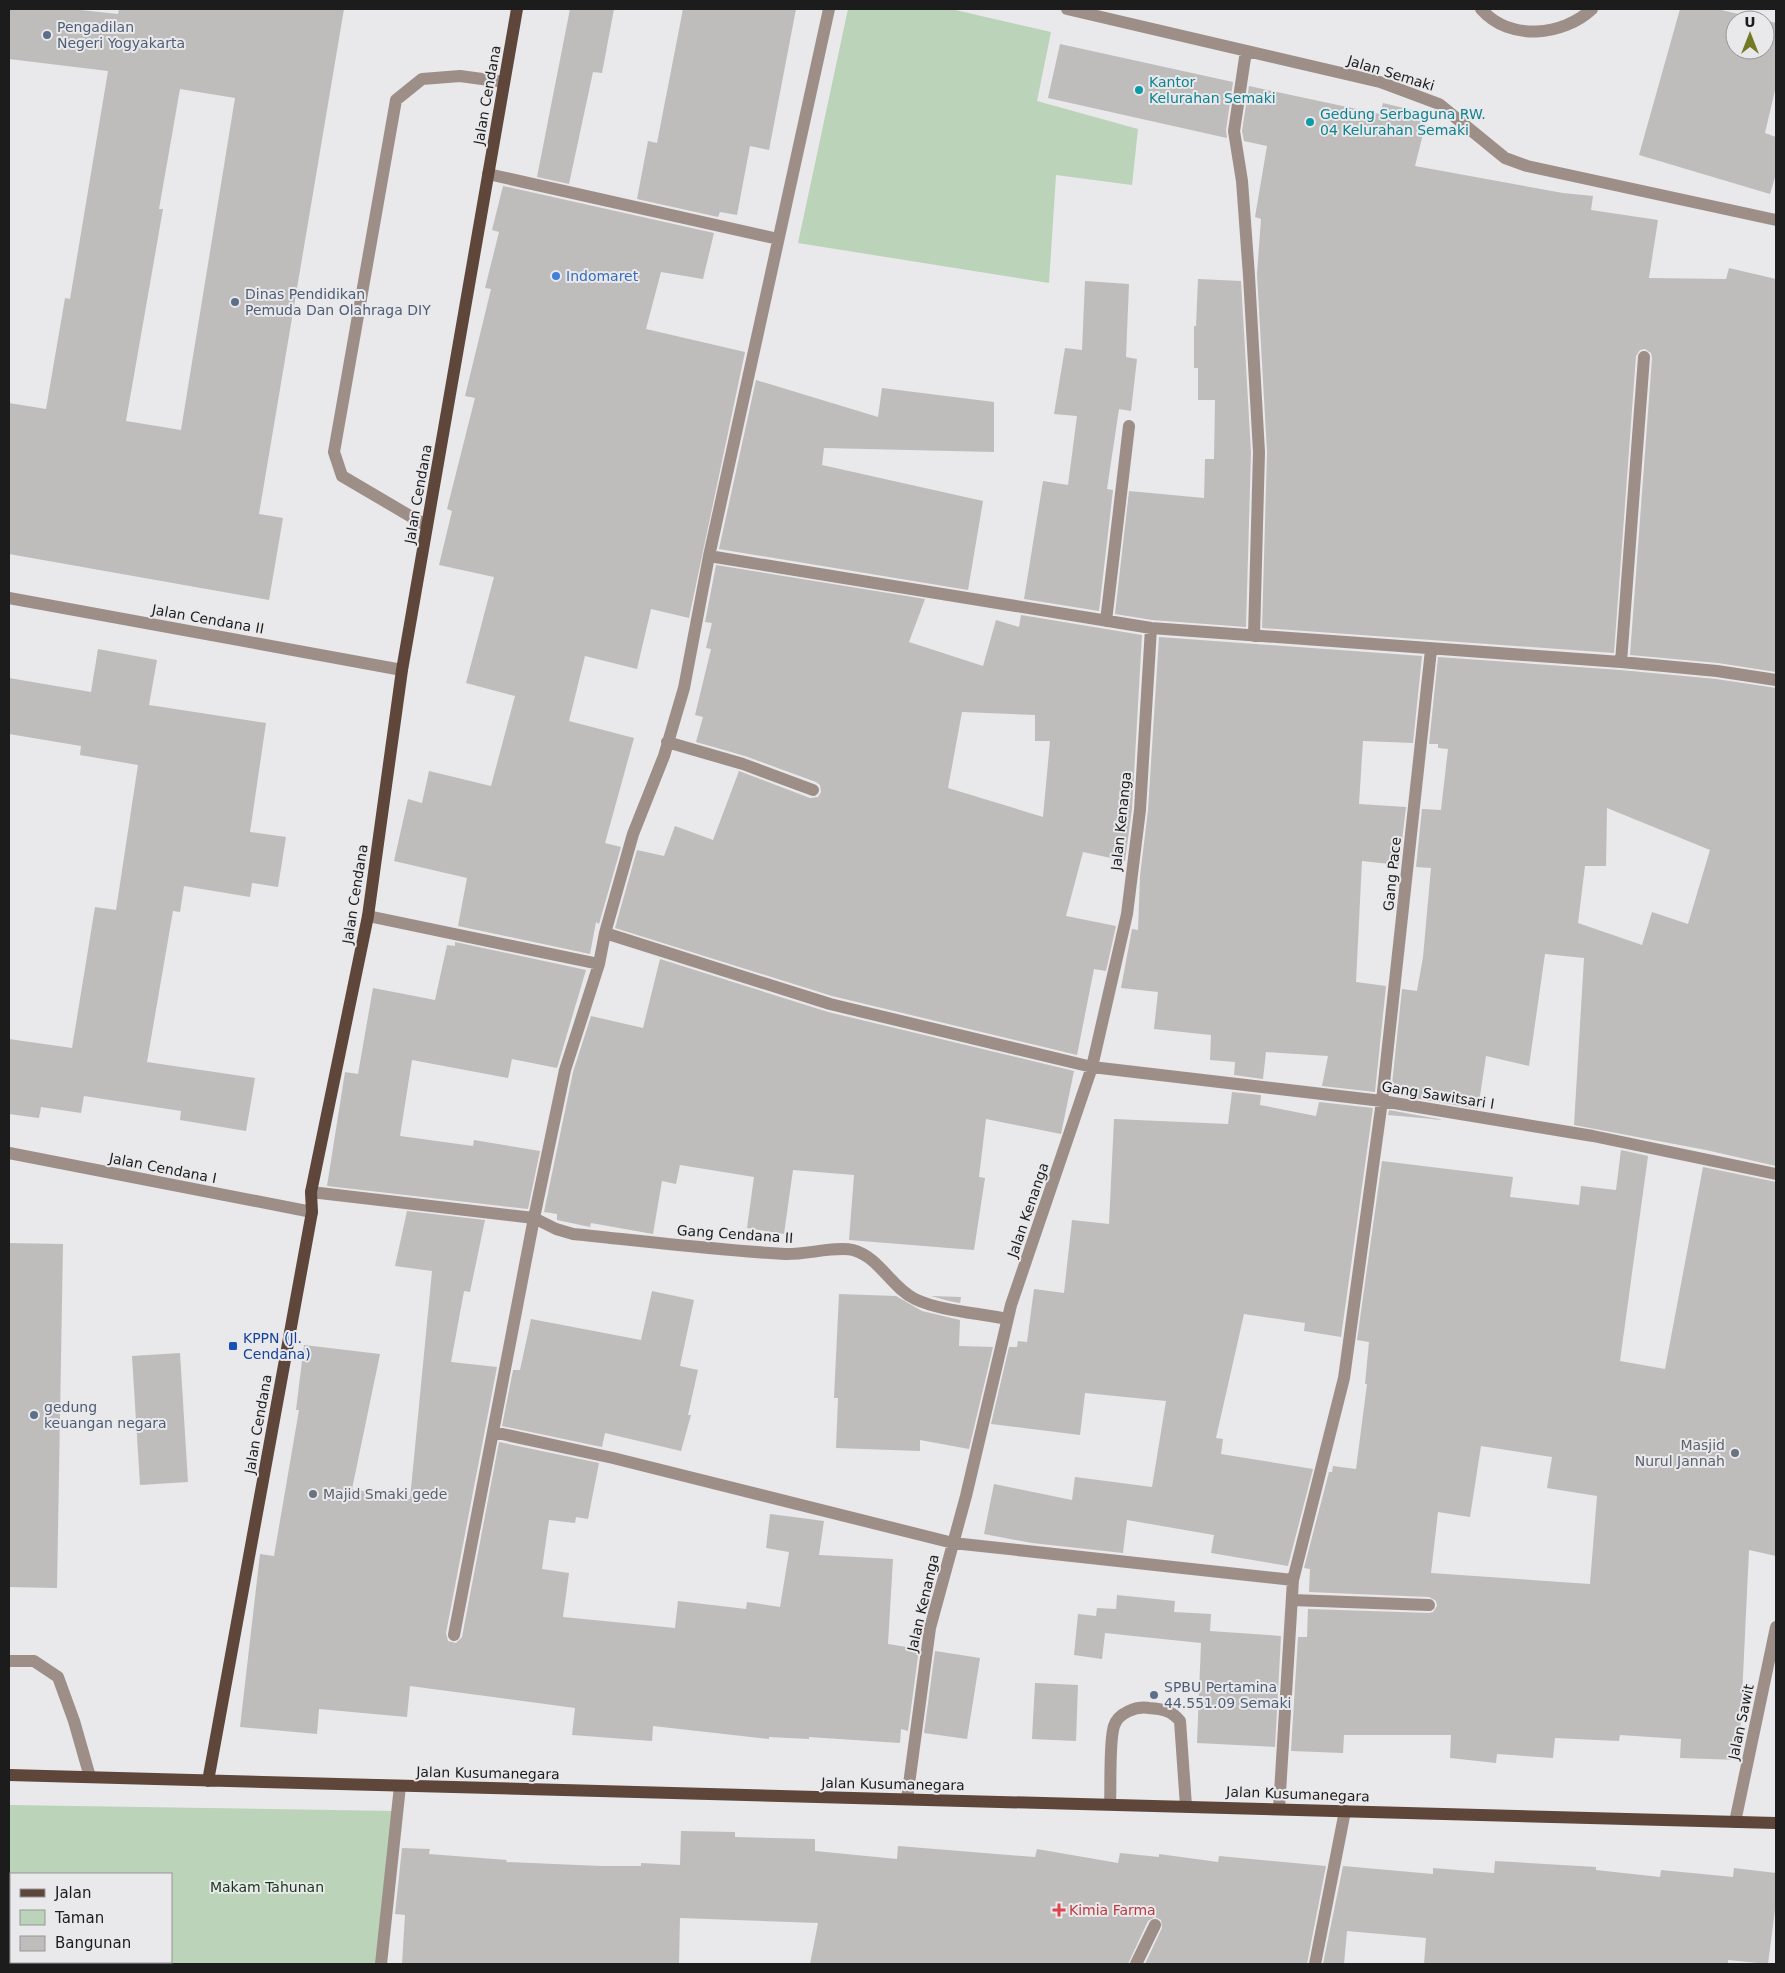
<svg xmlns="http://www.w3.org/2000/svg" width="1785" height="1973" font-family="'DejaVu Sans',sans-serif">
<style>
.green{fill:#bbd3b9;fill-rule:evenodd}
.building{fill:#bebdbb;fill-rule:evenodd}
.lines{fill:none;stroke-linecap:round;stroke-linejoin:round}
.minor{stroke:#9d8f88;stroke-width:12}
.major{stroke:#5e463a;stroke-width:12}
.service-dot{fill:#5c6f8a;stroke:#e9e8eb;stroke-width:2}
.culture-dot{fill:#0f9aa8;stroke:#e9e8eb;stroke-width:2}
.shop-dot{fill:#3f7fe0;stroke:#e9e8eb;stroke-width:2}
.transit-dot{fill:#1a4fb4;stroke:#e9e8eb;stroke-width:2}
.worship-dot{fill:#6b7280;stroke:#e9e8eb;stroke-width:2}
.health-dot{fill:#e0444e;stroke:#e9e8eb;stroke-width:2}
.labels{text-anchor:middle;stroke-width:4;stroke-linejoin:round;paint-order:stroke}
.service-label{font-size:14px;fill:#4e5e75;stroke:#e9e8eb;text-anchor:start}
.street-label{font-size:14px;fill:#1c1c1d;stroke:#e9e8eb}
.culture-label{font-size:14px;fill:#0d838f;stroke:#e9e8eb;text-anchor:start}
.shop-label{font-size:14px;fill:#366cbe;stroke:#e9e8eb;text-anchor:start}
.transit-label{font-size:14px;fill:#164399;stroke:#e9e8eb;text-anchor:start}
.worship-label{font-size:14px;fill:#5b616d;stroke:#e9e8eb;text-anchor:end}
.park-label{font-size:14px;fill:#143813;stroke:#e9e8eb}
.health-label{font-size:14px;fill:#be3a42;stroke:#e9e8eb;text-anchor:start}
</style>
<rect width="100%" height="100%" fill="#e9e8eb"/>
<path class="green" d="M 848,9 L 951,9 L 1051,32 L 1037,101 L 1138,129 L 1132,185 L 1056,175 L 1049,283 L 798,243 Z
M 9,1805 L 394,1811 L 385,1964 L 9,1964 ZM 11,1874 L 171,1874 L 171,1962 L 11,1962 Z"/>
<path class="building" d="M 9,9 L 71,9 L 118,14 L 119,9 L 344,9 L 259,514 L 283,518 L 269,600 L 9,554 L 9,403 L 46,409 L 65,298 L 70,299 L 108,71 L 9,59 ZM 180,89 L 235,98 L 181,430 L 126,421 L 163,209 L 159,209 Z
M 570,9 L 614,9 L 602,73 L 593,72 L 569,184 L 537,177 Z
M 683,9 L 796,9 L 769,150 L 750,146 L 737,215 L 720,212 L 718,217 L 637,199 L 648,141 L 657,143 Z
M 1680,9 L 1717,9 L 1764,20 L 1735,20 L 1735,50 L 1765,50 L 1765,20 L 1776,23 L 1776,86 L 1765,133 L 1776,137 L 1776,174 L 1770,194 L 1639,155 Z
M 1060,44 L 1233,82 L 1226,130 L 1227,138 L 1048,98 Z
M 1249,86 L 1380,114 L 1383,103 L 1428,114 L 1415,166 L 1563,193 L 1593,196 L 1591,210 L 1658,220 L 1649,278 L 1726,279 L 1729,268 L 1776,279 L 1776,672 L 1718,663 L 1630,655 L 1652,358 L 1651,353 L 1645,349 L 1640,350 L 1636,356 L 1614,653 L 1262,628 L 1267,452 L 1257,274 L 1261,219 L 1255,217 L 1267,146 L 1244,141 L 1242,131 Z
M 503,186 L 714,233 L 703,279 L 661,272 L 646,329 L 745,352 L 689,618 L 651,609 L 637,669 L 585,656 L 569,721 L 634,738 L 605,843 L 621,847 L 599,924 L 596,922 L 590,954 L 458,926 L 467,878 L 394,861 L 408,799 L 422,803 L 429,771 L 491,786 L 515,696 L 466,683 L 494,577 L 439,565 L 452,511 L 447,509 L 475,398 L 465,396 L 491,289 L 485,288 L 499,232 L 492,230 Z
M 1198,279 L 1241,281 L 1251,452 L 1246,627 L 1152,620 L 1115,614 L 1129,491 L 1204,498 L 1205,459 L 1214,459 L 1215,400 L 1198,400 L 1198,368 L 1194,368 L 1194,326 L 1196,326 Z
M 1085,281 L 1129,284 L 1126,357 L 1137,359 L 1131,411 L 1119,409 L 1107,489 L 1113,490 L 1099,611 L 1024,599 L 1043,481 L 1068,485 L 1077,416 L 1054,414 L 1065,348 L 1082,350 Z
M 756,380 L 878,417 L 882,388 L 994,402 L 994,452 L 824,448 L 822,465 L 983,501 L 968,590 L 719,549 Z
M 716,565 L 925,599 L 909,642 L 983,666 L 996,620 L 1019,627 L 1021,615 L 1142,635 L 1132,809 L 1125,861 L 1083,852 L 1066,916 L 1116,926 L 1106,971 L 1094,969 L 1077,1055 L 832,996 L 615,928 L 637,850 L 664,856 L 675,826 L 713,840 L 739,771 L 810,798 L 818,797 L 821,792 L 820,785 L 816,782 L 745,756 L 696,742 L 703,717 L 695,715 L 711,649 L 706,648 L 712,623 L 705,622 ZM 962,712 L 1035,715 L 1035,741 L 1050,741 L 1043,817 L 948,788 Z
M 1159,637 L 1422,656 L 1413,743 L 1363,741 L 1359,804 L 1406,807 L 1399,865 L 1362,861 L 1356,982 L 1386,986 L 1375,1092 L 1322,1086 L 1328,1056 L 1266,1052 L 1263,1079 L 1234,1075 L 1235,1062 L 1210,1060 L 1211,1035 L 1154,1029 L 1158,992 L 1121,988 L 1132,929 L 1138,930 L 1140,876 L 1148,810 Z
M 98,649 L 157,660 L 149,705 L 266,723 L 250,832 L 286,837 L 278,887 L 252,883 L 250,897 L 184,886 L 180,912 L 173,911 L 147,1062 L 255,1078 L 246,1131 L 180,1120 L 181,1111 L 84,1096 L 81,1113 L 41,1107 L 39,1118 L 9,1114 L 9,1039 L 72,1048 L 95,907 L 116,910 L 138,765 L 80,755 L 81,746 L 9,734 L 9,678 L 91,692 Z
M 1438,657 L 1620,670 L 1716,679 L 1776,688 L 1776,1166 L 1706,1150 L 1574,1125 L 1584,958 L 1545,954 L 1529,1066 L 1486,1056 L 1478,1109 L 1391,1094 L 1402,989 L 1417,991 L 1423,957 L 1431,868 L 1416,867 L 1422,809 L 1441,810 L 1448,749 L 1438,748 L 1438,744 L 1429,744 ZM 1607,808 L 1710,850 L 1688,924 L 1652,912 L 1642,945 L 1578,923 L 1585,866 L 1606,866 Z
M 455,942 L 586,970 L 557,1068 L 512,1059 L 508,1078 L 412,1060 L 400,1136 L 473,1146 L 474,1140 L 540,1151 L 528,1209 L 327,1186 L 345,1072 L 358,1074 L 373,988 L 435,1000 L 447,945 L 455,946 Z
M 660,959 L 828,1012 L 1074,1071 L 1061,1134 L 986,1119 L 979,1177 L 985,1178 L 974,1250 L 849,1240 L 854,1175 L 793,1170 L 784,1234 L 747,1228 L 754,1177 L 680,1165 L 676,1184 L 662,1181 L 653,1234 L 591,1223 L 590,1227 L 557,1220 L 557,1214 L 544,1212 L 573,1072 L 591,1016 L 643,1028 Z
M 1232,1092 L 1261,1095 L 1260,1105 L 1316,1116 L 1319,1102 L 1373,1108 L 1341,1337 L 1304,1331 L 1305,1323 L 1244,1314 L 1216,1438 L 1223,1439 L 1221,1454 L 1313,1469 L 1288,1566 L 1211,1553 L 1214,1535 L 1127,1520 L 1123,1553 L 1032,1543 L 984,1534 L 994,1484 L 1072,1500 L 1075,1477 L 1152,1487 L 1166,1401 L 1085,1393 L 1080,1435 L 991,1424 L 1009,1347 L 1017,1347 L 1018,1341 L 1027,1342 L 1034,1289 L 1064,1293 L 1072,1220 L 1109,1224 L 1114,1119 L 1228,1124 Z
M 1389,1110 L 1444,1120 L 1388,1115 Z
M 1621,1150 L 1648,1156 L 1620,1361 L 1665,1369 L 1703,1167 L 1776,1182 L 1776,1556 L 1749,1550 L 1739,1760 L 1680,1758 L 1681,1739 L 1620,1735 L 1619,1741 L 1555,1738 L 1553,1758 L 1497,1754 L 1496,1763 L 1450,1758 L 1451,1735 L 1344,1735 L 1343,1753 L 1291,1751 L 1298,1637 L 1307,1637 L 1308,1609 L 1429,1613 L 1433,1612 L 1437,1606 L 1436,1601 L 1429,1597 L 1309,1592 L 1310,1569 L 1304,1568 L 1329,1472 L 1332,1472 L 1333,1466 L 1356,1469 L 1367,1384 L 1365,1384 L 1369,1342 L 1357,1340 L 1382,1161 L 1513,1177 L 1510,1197 L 1579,1205 L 1581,1186 L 1616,1190 ZM 1481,1446 L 1552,1457 L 1547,1488 L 1597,1496 L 1590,1584 L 1431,1573 L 1438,1512 L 1470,1517 Z
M 407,1211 L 485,1220 L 470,1292 L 464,1291 L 451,1362 L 497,1367 L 446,1633 L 448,1641 L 456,1643 L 462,1637 L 499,1442 L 599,1463 L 588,1519 L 576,1517 L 575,1523 L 549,1520 L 542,1569 L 569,1573 L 563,1617 L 675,1628 L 678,1601 L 746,1609 L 747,1602 L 780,1607 L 789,1552 L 766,1548 L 770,1514 L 824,1521 L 819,1555 L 893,1559 L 888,1644 L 919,1649 L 908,1731 L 901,1729 L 900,1743 L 809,1737 L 809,1739 L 769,1737 L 769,1739 L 653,1726 L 652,1741 L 572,1735 L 575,1708 L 410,1686 L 407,1717 L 319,1709 L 317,1734 L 240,1727 L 260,1554 L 274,1556 L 299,1410 L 296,1410 L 304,1345 L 380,1354 L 352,1489 L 410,1499 L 432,1271 L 395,1266 Z
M 9,1243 L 63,1244 L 57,1588 L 9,1587 Z
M 652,1291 L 694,1300 L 680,1366 L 698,1370 L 688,1415 L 691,1415 L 681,1451 L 605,1433 L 602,1447 L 502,1426 L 513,1370 L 520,1370 L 531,1319 L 641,1340 Z
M 839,1294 L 896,1296 L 922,1311 L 960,1320 L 959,1346 L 993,1347 L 969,1449 L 920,1440 L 920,1451 L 836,1448 L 838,1398 L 834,1398 Z
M 931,1296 L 961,1297 L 960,1303 L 949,1301 Z
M 180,1353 L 188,1482 L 140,1485 L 132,1356 Z
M 1117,1595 L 1175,1601 L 1174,1612 L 1211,1614 L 1210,1631 L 1281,1636 L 1275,1747 L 1197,1743 L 1201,1643 L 1105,1633 L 1102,1659 L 1074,1655 L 1078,1614 L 1096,1616 L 1097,1608 L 1116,1609 Z
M 935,1651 L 980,1658 L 967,1739 L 924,1733 Z
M 1035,1683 L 1078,1685 L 1076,1741 L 1032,1739 Z
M 681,1831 L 735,1832 L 735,1837 L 815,1839 L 815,1851 L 897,1859 L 898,1846 L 1035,1857 L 1037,1849 L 1118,1863 L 1120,1853 L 1159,1857 L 1159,1854 L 1218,1862 L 1219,1856 L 1326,1866 L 1307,1964 L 1145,1964 L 1162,1928 L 1161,1920 L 1155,1917 L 1148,1921 L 1128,1964 L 810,1964 L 818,1923 L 680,1918 L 679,1964 L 402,1964 L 405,1915 L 395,1914 L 402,1848 L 430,1849 L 429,1854 L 507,1860 L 506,1862 L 601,1866 L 641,1866 L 641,1863 L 680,1865 Z
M 1495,1861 L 1596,1867 L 1596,1870 L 1660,1877 L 1661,1870 L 1733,1877 L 1734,1868 L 1776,1873 L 1776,1902 L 1768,1964 L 1728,1960 L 1728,1964 L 1424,1964 L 1426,1938 L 1347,1931 L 1344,1964 L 1323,1964 L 1343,1866 L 1433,1874 L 1433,1868 L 1494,1873 Z"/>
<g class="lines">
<path class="minor" d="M 1067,9 L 1380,82 L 1439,104 L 1505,158 L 1527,166 L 1776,220
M 1481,9 C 1510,42 1563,36 1592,9
M 1246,51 L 1234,131 L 1242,181 L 1249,276 L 1259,452 L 1254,636
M 488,174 L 778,239
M 427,526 L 342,476 L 334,452 L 396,100 L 422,79 L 460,76 L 504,82
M 709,556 L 1151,628 L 1621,662 L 1717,671 L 1776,680
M 9,598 L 402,670
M 1106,621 L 1129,426
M 1621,662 L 1644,357
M 667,742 L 743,764 L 813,790
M 368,916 L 599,964
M 605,933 L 830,1004 L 1092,1067 L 1382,1101 L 1593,1136 L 1776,1174
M 9,1153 L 312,1212
M 311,1192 L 534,1218 L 556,1229 L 573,1234 C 643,1241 714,1250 785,1254 C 804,1255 836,1246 853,1250 C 879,1257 891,1287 915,1299 C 940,1311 979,1313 1007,1319
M 493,1432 L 613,1458 L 953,1543 L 1293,1580
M 1292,1600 L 1429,1605
M 454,1635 L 534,1218 L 565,1070 L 599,964 L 605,933 L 633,834 L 664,756 L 684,688 L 709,556 L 829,9
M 9,1661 L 34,1661 L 58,1677 L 74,1721 L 90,1777
M 907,1799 L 930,1628 L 966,1496 L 1011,1305 L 1092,1067 L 1127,914 L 1140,810 L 1151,628
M 1110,1804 C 1111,1786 1109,1741 1114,1726 C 1118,1713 1136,1706 1149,1708 C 1162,1709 1171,1710 1180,1721 L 1186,1806
M 1279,1809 L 1293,1580 L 1344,1378 L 1382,1101 L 1431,650
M 1735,1822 L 1776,1627
M 381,1964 L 400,1786
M 1136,1964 L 1155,1925
M 1315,1964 L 1345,1811"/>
<path class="major" d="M 9,1775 L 1776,1823
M 208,1781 L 312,1212 L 311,1192 L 368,916 L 402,670 L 517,9"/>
</g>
<g class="service-dot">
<circle cx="47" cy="35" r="5"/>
<circle cx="235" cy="302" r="5"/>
<circle cx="34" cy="1415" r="5"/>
<circle cx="1154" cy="1695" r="5"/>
</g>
<g class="culture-dot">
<circle cx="1139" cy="90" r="5"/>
<circle cx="1310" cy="122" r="5"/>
</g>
<circle class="shop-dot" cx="556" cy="276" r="5"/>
<rect class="transit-dot" x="228" y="1341" width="10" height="10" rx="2.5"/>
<g class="worship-dot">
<circle cx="1735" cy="1453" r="5"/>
<circle cx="313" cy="1494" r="5"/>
</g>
<path class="health-dot" d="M1056.5 1902.5h5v5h5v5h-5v5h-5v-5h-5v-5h5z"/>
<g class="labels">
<g class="service-label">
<text x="57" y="32">Pengadilan<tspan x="57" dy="16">Negeri Yogyakarta</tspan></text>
<text x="245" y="299">Dinas Pendidikan<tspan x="245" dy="16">Pemuda Dan Olahraga DIY</tspan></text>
<text x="44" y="1412">gedung<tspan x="44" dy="16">keuangan negara</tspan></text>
<text x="1164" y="1692">SPBU Pertamina<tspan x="1164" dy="16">44.551.09 Semaki</tspan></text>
</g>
<g class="street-label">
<text transform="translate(1391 73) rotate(17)" y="5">Jalan Semaki</text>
<text transform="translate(487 95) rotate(-80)" y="5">Jalan Cendana</text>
<text transform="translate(418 494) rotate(-80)" y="5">Jalan Cendana</text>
<text transform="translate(208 619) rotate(10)" y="5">Jalan Cendana II</text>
<text transform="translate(1121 821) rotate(-84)" y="5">Jalan Kenanga</text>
<text transform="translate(1392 874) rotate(-84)" y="5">Gang Pace</text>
<text transform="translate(355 894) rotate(-81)" y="5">Jalan Cendana</text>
<text transform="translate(1438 1095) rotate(9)" y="5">Gang Sawitsari I</text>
<text transform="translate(163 1168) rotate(11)" y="5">Jalan Cendana I</text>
<text transform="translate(1028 1210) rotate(-71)" y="5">Jalan Kenanga</text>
<text transform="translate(735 1234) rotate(4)" y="5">Gang Cendana II</text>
<text transform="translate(258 1424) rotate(-80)" y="5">Jalan Cendana</text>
<text transform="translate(923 1603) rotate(-77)" y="5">Jalan Kenanga</text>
<text transform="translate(1741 1722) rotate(-78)" y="5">Jalan Sawit</text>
<text transform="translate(488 1773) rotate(1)" y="5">Jalan Kusumanegara</text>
<text transform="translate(893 1784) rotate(1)" y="5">Jalan Kusumanegara</text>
<text transform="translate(1298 1794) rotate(2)" y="5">Jalan Kusumanegara</text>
</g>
<g class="culture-label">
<text x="1149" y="87">Kantor<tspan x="1149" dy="16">Kelurahan Semaki</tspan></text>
<text x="1320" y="119">Gedung Serbaguna RW.<tspan x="1320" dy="16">04 Kelurahan Semaki</tspan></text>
</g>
<g class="shop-label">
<text x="566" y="281">Indomaret</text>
</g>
<g class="transit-label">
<text x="243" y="1343">KPPN (Jl.<tspan x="243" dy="16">Cendana)</tspan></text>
</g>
<g class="worship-label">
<text x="1725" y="1450">Masjid<tspan x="1725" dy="16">Nurul Jannah</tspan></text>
<text x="323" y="1499" text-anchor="start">Majid Smaki gede</text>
</g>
<g class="park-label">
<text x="267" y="1892">Makam Tahunan</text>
</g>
<g class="health-label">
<text x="1069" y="1915">Kimia Farma</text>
</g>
</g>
<rect width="1785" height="1973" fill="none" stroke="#1c1c1d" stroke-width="20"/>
<rect x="10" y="1873" width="162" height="90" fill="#e9e8eb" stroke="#979699"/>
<rect x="20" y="1889" width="25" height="8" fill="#5e463a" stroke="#979699"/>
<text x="55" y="1898" font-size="15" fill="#1c1c1d">Jalan</text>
<rect x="20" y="1910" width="25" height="15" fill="#bbd3b9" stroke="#979699"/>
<text x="55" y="1923" font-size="15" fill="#1c1c1d">Taman</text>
<rect x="20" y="1936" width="25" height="15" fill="#bebdbb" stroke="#979699"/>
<text x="55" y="1948" font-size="15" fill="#1c1c1d">Bangunan</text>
<g transform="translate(1750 35)"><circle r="24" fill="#e9e8eb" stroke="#979699"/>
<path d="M0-4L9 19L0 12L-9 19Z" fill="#737a23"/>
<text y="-8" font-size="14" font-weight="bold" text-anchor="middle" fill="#1c1c1d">U</text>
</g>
</svg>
